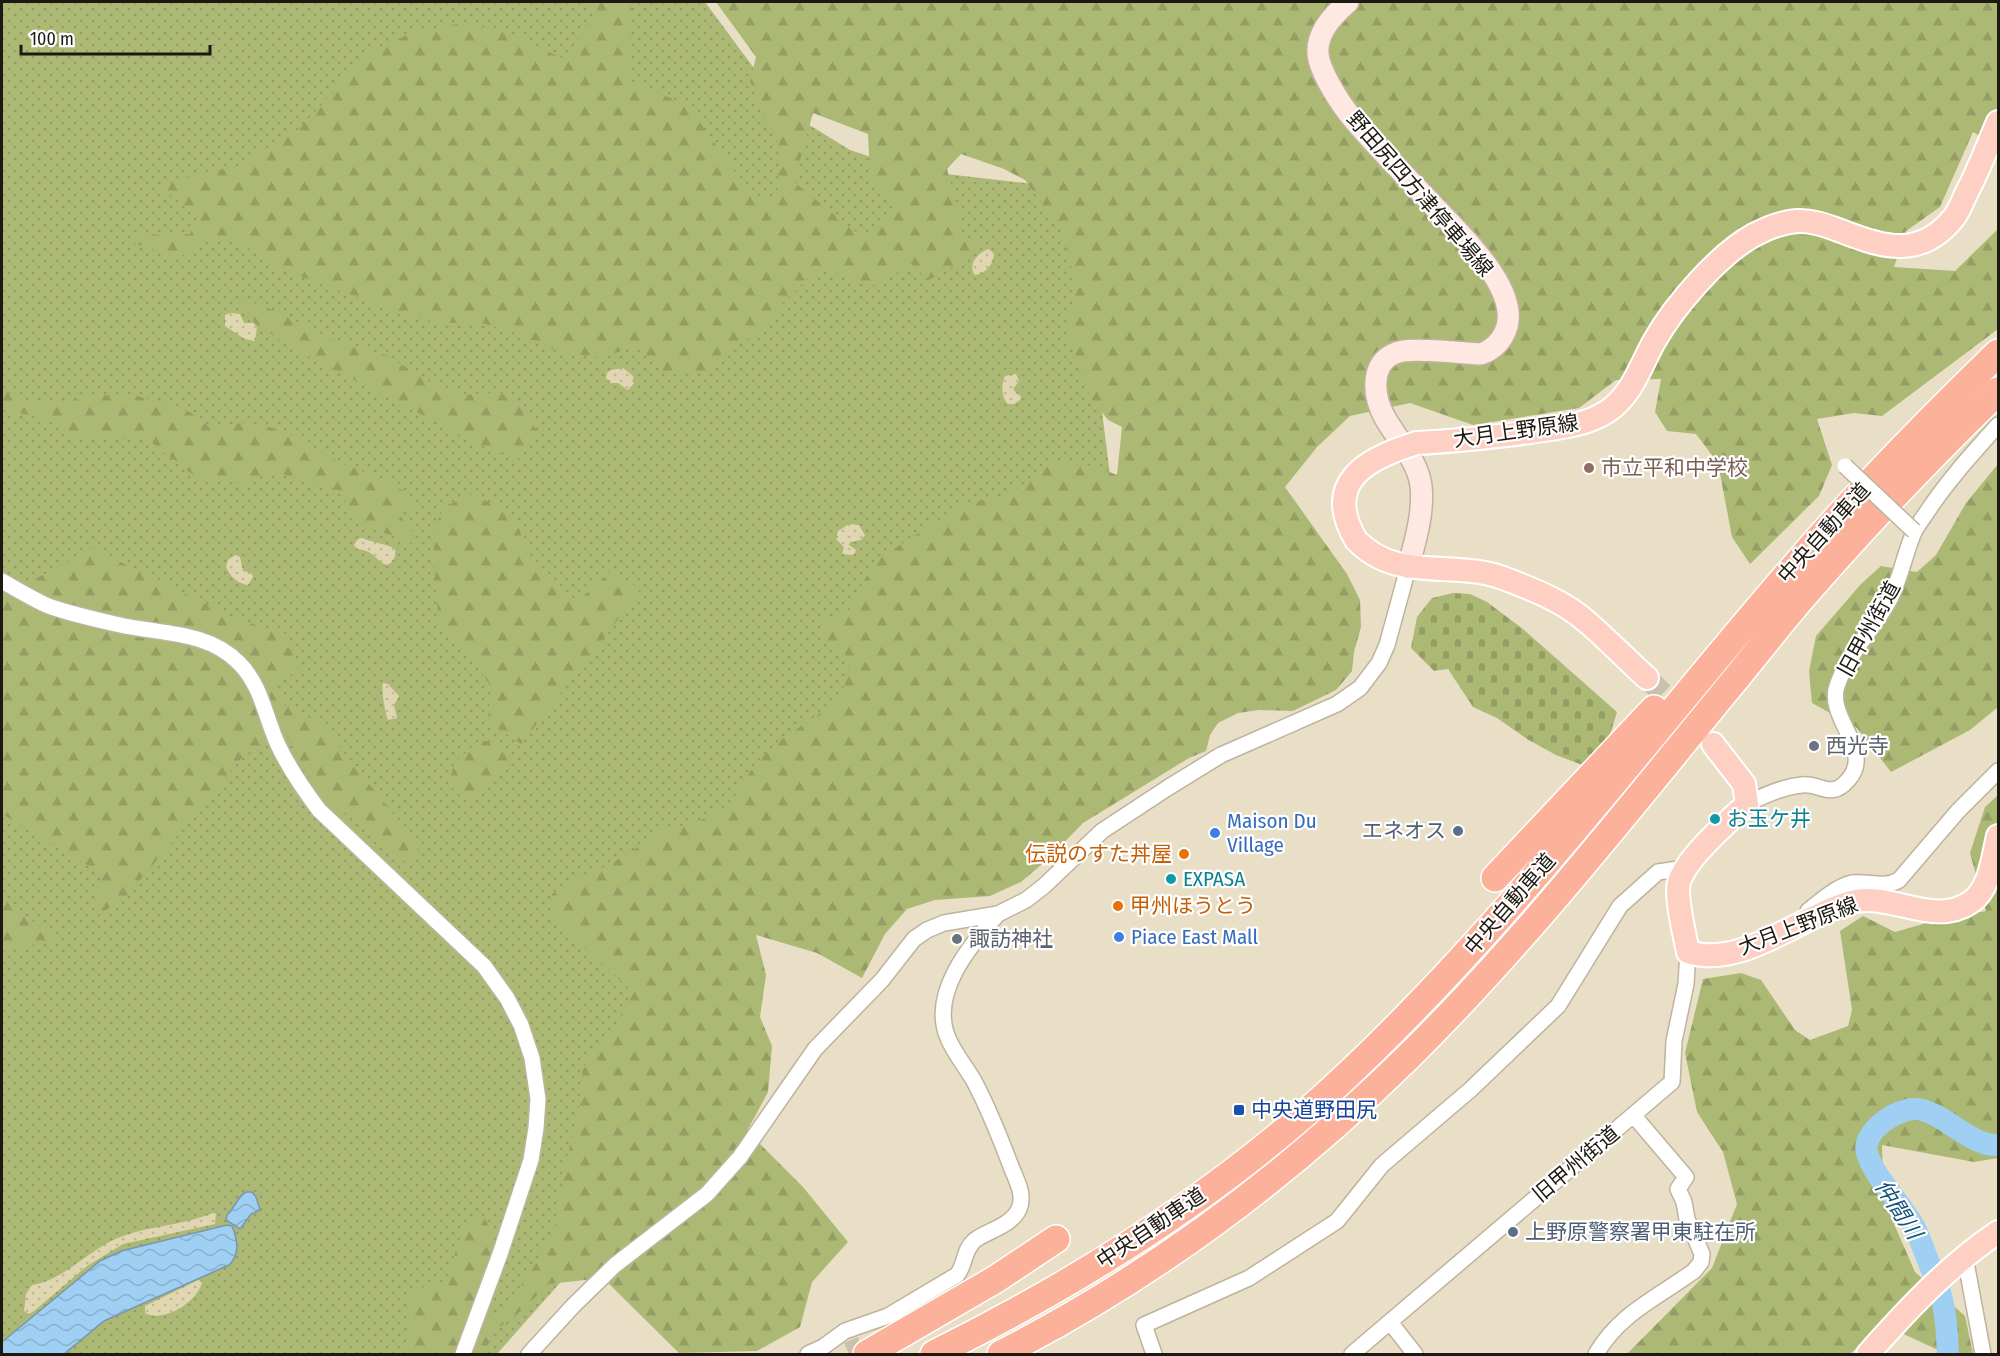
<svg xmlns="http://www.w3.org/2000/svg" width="2000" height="1356" font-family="'Fira Sans Condensed','Noto Sans JP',sans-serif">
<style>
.grass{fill:url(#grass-dots)}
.forest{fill:url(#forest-firs);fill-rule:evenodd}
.sand{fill:url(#sand-dots)}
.cemetery{fill:url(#cemetery-stones)}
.water{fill:url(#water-waves);stroke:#7898ae;stroke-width:1.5}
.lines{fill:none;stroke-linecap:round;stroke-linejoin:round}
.river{stroke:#9fcff2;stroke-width:22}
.street-tunnel{stroke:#cac1ac;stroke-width:15;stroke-dasharray:15 8;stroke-linecap:butt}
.primary-tunnel{stroke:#cac1ac;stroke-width:22;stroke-dasharray:22 11;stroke-linecap:butt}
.street-casing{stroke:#beb39d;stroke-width:18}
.secondary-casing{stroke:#beb39d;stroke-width:24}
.primary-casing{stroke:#fff;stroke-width:26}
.highway-casing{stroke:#fff;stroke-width:30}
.street{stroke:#fff;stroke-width:15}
.secondary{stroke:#fee8e1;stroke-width:21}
.primary{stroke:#fdd0c3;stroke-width:22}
.highway{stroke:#fcb19b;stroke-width:27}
.street-bridge-casing{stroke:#beb39d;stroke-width:18;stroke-linecap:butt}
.primary-bridge-casing{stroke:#fff;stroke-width:26;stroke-linecap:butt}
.street-bridge{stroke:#fff;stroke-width:15}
.primary-bridge{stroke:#fdd0c3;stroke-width:22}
.education-dot{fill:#8d6e63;stroke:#fff;stroke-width:2}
.worship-dot{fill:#6b7280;stroke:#fff;stroke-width:2}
.culture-dot{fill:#0f9aa8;stroke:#fff;stroke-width:2}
.service-dot{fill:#5c6f8a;stroke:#fff;stroke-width:2}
.shop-dot{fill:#3f7fe0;stroke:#fff;stroke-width:2}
.food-dot{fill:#e8710a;stroke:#fff;stroke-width:2}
.transit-dot{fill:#1a4fb4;stroke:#fff;stroke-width:2}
.labels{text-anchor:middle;stroke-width:4.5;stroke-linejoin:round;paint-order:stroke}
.street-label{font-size:21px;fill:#1d1911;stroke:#fff}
.education-label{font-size:21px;fill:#785e54;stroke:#fff;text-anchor:start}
.worship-label{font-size:21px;fill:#5b616d;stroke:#fff;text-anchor:start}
.culture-label{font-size:21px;fill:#0d838f;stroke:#fff;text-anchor:start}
.shop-label{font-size:21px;fill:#366cbe;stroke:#fff;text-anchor:start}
.service-label{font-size:21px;fill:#4e5e75;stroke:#fff;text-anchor:end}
.food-label{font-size:21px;fill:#c56008;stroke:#fff;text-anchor:end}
.transit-label{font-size:21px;fill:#164399;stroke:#fff;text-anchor:start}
.water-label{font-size:22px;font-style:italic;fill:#15557b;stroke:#fff}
</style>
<defs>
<pattern id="grass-dots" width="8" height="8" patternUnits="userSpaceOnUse" patternTransform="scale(1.5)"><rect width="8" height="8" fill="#acb975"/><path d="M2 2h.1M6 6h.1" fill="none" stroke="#949e64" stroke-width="1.8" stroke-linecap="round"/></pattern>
<pattern id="forest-firs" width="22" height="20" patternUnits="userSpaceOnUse" patternTransform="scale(1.5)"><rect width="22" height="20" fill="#acb975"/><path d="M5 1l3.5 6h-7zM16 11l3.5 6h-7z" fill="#949e64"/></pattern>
<pattern id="sand-dots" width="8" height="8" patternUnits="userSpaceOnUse" patternTransform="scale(1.5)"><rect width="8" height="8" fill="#e0d6b1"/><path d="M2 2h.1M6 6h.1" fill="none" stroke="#c0b797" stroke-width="1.8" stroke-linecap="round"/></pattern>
<pattern id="cemetery-stones" width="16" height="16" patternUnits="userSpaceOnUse" patternTransform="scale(1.5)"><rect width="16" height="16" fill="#acb975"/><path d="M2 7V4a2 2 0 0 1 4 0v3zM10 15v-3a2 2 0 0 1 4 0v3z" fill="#949e64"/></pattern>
<pattern id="water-waves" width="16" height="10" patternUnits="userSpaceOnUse" patternTransform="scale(1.5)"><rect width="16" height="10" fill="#9fcff2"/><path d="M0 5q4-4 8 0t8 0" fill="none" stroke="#88b1ce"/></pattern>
</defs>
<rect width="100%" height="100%" fill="#e9dfc7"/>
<path class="grass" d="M 2,2 L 705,2 L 785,110 L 850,150 L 911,170 L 1059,187 L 1082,252 L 1111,483 L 782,809 L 644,1188 L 497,1354 L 2,1354 Z"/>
<path class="forest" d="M 589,2 L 632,2 L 629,80 L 688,106 L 755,199 L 777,200 L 779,146 L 763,114 L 750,81 L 756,57 L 716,2 L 1998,2 L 1998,147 L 1973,132 L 1940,207 L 1906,231 L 1894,267 L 1955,271 L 1998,229 L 1998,329 L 1882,416 L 1854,413 L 1817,419 L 1832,465 L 1819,496 L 1750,564 L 1732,537 L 1718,463 L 1696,434 L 1667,431 L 1655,412 L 1661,379 L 1616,380 L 1579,408 L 1473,425 L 1410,403 L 1350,416 L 1317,447 L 1285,487 L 1347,574 L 1360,600 L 1361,627 L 1354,652 L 1352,671 L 1336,690 L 1293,711 L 1259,710 L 1238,713 L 1218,723 L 1210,735 L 1206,751 L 1189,758 L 1083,823 L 1048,859 L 1021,882 L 990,896 L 935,900 L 907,909 L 885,934 L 862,978 L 817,953 L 756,935 L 766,975 L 760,1017 L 772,1046 L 768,1092 L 747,1131 L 803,1187 L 848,1242 L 812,1282 L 800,1327 L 757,1351 L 679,1353 L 603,1278 L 549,1284 L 513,1318 L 494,1330 L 489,1343 L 481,1354 L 405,1354 L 409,1314 L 408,1295 L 424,1287 L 446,1281 L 461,1235 L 479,1211 L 492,1230 L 487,1317 L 505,1308 L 534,1267 L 555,1226 L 568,1153 L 578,1118 L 583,1067 L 614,1030 L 632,991 L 583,946 L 551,913 L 552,894 L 570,881 L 587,876 L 628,854 L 664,829 L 694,824 L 730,804 L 755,764 L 781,740 L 839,700 L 849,671 L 845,653 L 828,649 L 821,620 L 848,612 L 863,582 L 878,559 L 966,503 L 1002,497 L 1025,484 L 1052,462 L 1094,466 L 1117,475 L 1122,427 L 1108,420 L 1090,397 L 1065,324 L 1073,301 L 1071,265 L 1062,231 L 1025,180 L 1004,169 L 961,154 L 947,169 L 960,216 L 959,237 L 981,242 L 966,258 L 929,280 L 911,264 L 886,280 L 869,287 L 829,270 L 807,279 L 781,305 L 765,330 L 727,349 L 704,371 L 668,375 L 635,346 L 601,358 L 557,351 L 519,334 L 482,323 L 439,323 L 397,312 L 278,268 L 232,237 L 205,242 L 178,258 L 134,243 L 129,231 L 158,235 L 190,234 L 198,216 L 162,188 L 174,180 L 246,164 L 263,150 L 299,129 L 369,53 L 409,34 L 462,23 L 506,32 L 564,59 L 596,15 ZM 813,113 L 868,134 L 870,178 L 894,209 L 862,237 L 794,182 Z
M 239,302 L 260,304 L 336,341 L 386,355 L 432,383 L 463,395 L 499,392 L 522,406 L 539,434 L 518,460 L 472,442 L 419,413 L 292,348 L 255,323 Z
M 2,390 L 28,401 L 65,402 L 94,396 L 131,394 L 190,412 L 209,427 L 248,422 L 285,431 L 336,461 L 380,478 L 404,491 L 413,508 L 398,513 L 424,548 L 352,520 L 341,491 L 271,471 L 246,484 L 197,478 L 147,439 L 77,437 L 45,419 L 2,409 Z
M 1998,464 L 1998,707 L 1970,730 L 1891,772 L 1857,728 L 1812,703 L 1809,671 L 1816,636 L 1861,584 L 1881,566 L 1917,572 L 1936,555 L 1966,503 Z
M 473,494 L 504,510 L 518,526 L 527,552 L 577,602 L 611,571 L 640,589 L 608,633 L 521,744 L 488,722 L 491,686 L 460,644 L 439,620 L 436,594 L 433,535 L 443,507 Z
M 92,548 L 238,620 L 285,633 L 298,670 L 272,687 L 284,704 L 321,724 L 419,846 L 410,865 L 330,801 L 307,775 L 289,738 L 245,754 L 127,896 L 99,915 L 96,900 L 102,874 L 2,814 L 2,591 L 6,595 Z
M 480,740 L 498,743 L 511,757 L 469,803 L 449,785 L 454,763 Z
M 1998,795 L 1998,1158 L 1974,1162 L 1882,1145 L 1884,1201 L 1915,1272 L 1965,1316 L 1973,1354 L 1937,1354 L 1938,1350 L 1882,1324 L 1850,1354 L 1627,1354 L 1712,1268 L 1737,1204 L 1723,1152 L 1697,1112 L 1685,1053 L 1703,979 L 1741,973 L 1761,980 L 1795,1030 L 1810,1040 L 1848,1026 L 1852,1010 L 1840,931 L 1863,916 L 1895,932 L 1944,918 L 1986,911 L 1970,853 L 1985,807 Z
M 2,897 L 56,940 L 2,951 Z"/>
<path class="sand" d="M 989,249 L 994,254 C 993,265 986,273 975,275 C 967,265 978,252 989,249 Z
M 231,313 L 240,314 L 244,323 L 253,323 L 257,327 L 255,341 L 245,339 L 225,326 L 225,315 Z
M 623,368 L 633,376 L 634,383 L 628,390 L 618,383 L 611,383 L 606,378 L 607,373 L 611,370 Z
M 1016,374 L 1019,381 L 1013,389 L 1021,397 L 1020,400 L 1014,404 L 1008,404 C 1001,397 1001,385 1005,376 Z
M 849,524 L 859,525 L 865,535 L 861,540 L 850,542 L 849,545 L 856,550 L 855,553 L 852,555 L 842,554 L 844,547 L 836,539 L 838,531 Z
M 362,538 C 373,543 385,543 395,549 C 396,556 394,562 387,565 C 374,560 376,551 357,549 L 354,545 L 358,539 Z
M 235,555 L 240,557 L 243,571 L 251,573 L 253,577 L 248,585 C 238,584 230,576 226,567 L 228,560 Z
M 383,683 L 388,684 L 399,696 L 394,705 L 397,718 L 388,720 C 385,713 381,689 383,683 Z
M 213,1213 L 216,1214 L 215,1224 L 123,1244 L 87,1266 L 34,1311 L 29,1314 L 24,1311 L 26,1294 L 32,1285 C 57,1282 82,1258 104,1245 C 137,1225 177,1228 213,1213 Z
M 198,1280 L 202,1281 C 201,1299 164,1324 145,1313 L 145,1306 Z"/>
<path class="cemetery" d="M 1453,593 L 1470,594 L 1487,602 L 1523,629 L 1617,712 L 1609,738 L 1585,766 L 1556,755 L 1527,739 L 1497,718 L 1473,707 L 1448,669 L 1434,671 L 1411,648 L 1417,617 L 1432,598 Z"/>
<path class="water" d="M 246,1192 L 252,1192 L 256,1197 L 260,1210 L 251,1214 L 240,1229 L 226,1220 L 227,1215 C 235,1208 237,1197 246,1192 Z
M 227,1225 L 232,1226 C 238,1241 240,1254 229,1265 L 104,1321 L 64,1354 L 2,1354 L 2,1342 L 100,1261 L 121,1251 Z"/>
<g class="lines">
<path class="river" d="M 1948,1354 C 1947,1333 1946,1312 1940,1292 C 1936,1279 1930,1266 1925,1253 C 1922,1245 1919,1236 1915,1228 C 1901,1202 1875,1179 1867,1153 C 1861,1132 1897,1108 1916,1109 C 1943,1111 1971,1147 1998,1145"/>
<path class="street-tunnel" d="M 851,1340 L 857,1354"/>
<path class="primary-tunnel" d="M 1647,678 L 1689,719"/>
<defs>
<path id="street" d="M 2,581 C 16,589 31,598 46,605 C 66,613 98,620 120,625 C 161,634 208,631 239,663 C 262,686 265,717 278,745 C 289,768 304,790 319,810 L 484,966 L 507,998 L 521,1025 L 532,1058 L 538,1099 L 536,1128 L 531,1160 L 500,1254 L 463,1354
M 1747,804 C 1764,795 1782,787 1802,785 C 1821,783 1831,800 1848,780 C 1875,751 1826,718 1837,686 C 1848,653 1875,628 1891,597 C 1901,576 1905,553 1914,532 C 1918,524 1924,517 1929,509 C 1949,479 1974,452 1998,425
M 1808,911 C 1819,902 1837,886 1852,883 C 1869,881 1884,889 1899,880 L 1958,811 L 1998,771
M 1965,1257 L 1983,1354
M 1390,1322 L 1415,1354
M 529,1354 L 573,1306 L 615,1265 L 707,1194 L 740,1157 L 815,1049 L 882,980 L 914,939 L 927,930 L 944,923 L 998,914 L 1026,900 L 1044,886 L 1102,831 L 1169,787 L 1221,755 L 1337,704 L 1360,688 L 1379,663 L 1387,645 L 1408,568
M 808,1354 L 823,1347 L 845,1331 L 888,1316 L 957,1275 C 966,1264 963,1250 975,1240 C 989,1230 1011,1226 1019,1209 C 1025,1196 1017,1181 1012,1169 C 1001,1140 989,1109 974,1081 C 966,1067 954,1053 948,1038 C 929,994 970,945 998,914
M 1154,1354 L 1144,1325 L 1249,1278 L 1337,1221 L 1382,1165 L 1470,1090 L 1558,1006 L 1620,906 L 1658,872 L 1686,868
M 1352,1354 L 1672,1082 L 1674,1041 L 1686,984 L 1688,952
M 1596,1354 C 1620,1313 1657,1298 1694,1271 L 1701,1262 L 1702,1254 L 1687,1219 L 1684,1202 L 1678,1189 L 1686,1177 L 1634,1116"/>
<path id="secondary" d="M 1348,2 C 1332,16 1313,36 1319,60 C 1324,78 1341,105 1353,119 C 1378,149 1407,177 1433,205 C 1458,232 1526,293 1504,334 C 1499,344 1492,350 1481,354 C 1460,353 1423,348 1403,351 C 1369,357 1372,394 1385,418 C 1397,439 1418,461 1421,486 C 1424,513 1415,542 1408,568"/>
<path id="primary" d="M 1417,443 C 1455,441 1492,437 1530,432 C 1556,428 1586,426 1608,411 C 1633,394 1641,364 1655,340 C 1675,305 1719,254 1754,235 C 1767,228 1783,222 1797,221 C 1812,220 1827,226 1841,231 C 1884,248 1922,259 1955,216 C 1960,209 1963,200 1967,192 C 1979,169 1988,145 1998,122
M 1356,540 C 1393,578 1437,564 1485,573 C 1493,574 1503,578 1511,581 C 1537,591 1566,603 1587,622 C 1608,640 1627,660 1647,678
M 1713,744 L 1744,784 L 1747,804 C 1728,822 1686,858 1679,882 C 1675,897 1685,936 1688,952 C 1742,969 1800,916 1851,902 C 1890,891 1933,928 1971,902 C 1990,889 1993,857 1998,836
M 1868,1354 C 1907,1310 1949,1265 1998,1232"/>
<path id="highway" d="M 1495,878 L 1654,709
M 867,1354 L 996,1279 L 1056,1239
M 934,1354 C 1075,1284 1211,1200 1328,1093 C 1502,934 1640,744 1794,567 C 1858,492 1927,422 1998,353
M 1001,1354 C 1150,1278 1288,1175 1407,1058 C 1524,943 1625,813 1729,687 C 1753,658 1776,628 1800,600 C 1863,527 1929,458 1998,391"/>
</defs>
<use href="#street" class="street-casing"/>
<use href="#secondary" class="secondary-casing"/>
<use href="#primary" class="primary-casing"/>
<use href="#highway" class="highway-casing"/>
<use href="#street" class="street"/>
<use href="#secondary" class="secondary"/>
<use href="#primary" class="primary"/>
<use href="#highway" class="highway"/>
<defs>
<path id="street-bridge" d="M 1845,466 L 1914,531"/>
<path id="primary-bridge" d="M 1356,540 C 1322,482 1367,458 1417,443"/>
</defs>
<use href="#street-bridge" class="street-bridge-casing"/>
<use href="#primary-bridge" class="primary-bridge-casing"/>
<use href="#street-bridge" class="street-bridge"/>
<use href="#primary-bridge" class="primary-bridge"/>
</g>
<circle class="education-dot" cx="1589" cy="468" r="6"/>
<g class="worship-dot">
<circle cx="1814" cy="746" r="6"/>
<circle cx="957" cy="939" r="6"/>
</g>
<g class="culture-dot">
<circle cx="1715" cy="819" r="6"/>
<circle cx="1171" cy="879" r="6"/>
</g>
<g class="service-dot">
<circle cx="1458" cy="831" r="6"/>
<circle cx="1513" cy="1232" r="6"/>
</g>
<g class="shop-dot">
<circle cx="1215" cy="833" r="6"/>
<circle cx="1119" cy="937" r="6"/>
</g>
<g class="food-dot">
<circle cx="1184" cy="854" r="6"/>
<circle cx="1118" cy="906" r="6"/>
</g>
<rect class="transit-dot" x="1233" y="1104" width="12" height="12" rx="3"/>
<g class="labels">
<g class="street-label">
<text transform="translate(1420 194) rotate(49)" y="7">野田尻四方津停車場線</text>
<text transform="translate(1516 431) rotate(-8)" y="7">大月上野原線</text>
<text transform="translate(1824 533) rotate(-48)" y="7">中央自動車道</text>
<text transform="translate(1869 629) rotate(-61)" y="7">旧甲州街道</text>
<text transform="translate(1510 904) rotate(-49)" y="7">中央自動車道</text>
<text transform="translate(1798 926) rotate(-21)" y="7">大月上野原線</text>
<text transform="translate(1576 1164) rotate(-40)" y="7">旧甲州街道</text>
<text transform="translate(1151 1228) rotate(-34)" y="7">中央自動車道</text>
</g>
<g class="education-label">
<text x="1601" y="475">市立平和中学校</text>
</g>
<g class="worship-label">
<text x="1826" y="753">西光寺</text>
<text x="969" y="946">諏訪神社</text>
</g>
<g class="culture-label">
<text x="1727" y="826">お玉ケ井</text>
<text x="1183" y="886">EXPASA</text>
</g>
<g class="shop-label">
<text x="1227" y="828">Maison Du<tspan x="1227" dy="24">Village</tspan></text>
<text x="1131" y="944">Piace East Mall</text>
</g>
<g class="service-label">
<text x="1446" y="838">エネオス</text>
<text x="1525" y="1239" text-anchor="start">上野原警察署甲東駐在所</text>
</g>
<g class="food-label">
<text x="1172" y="861">伝説のすた丼屋</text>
<text x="1130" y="913" text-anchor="start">甲州ほうとう</text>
</g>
<g class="transit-label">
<text x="1251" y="1117">中央道野田尻</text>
</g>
<g class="water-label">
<text transform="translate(1899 1209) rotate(57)" y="8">仲間川</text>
</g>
</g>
<rect width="2000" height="1356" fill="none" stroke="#1d1911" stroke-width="6"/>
<path d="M21 45v9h189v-9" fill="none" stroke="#1d1911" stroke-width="3"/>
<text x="30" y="45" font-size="18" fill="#1d1911" stroke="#ffffff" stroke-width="4.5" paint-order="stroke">100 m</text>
</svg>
